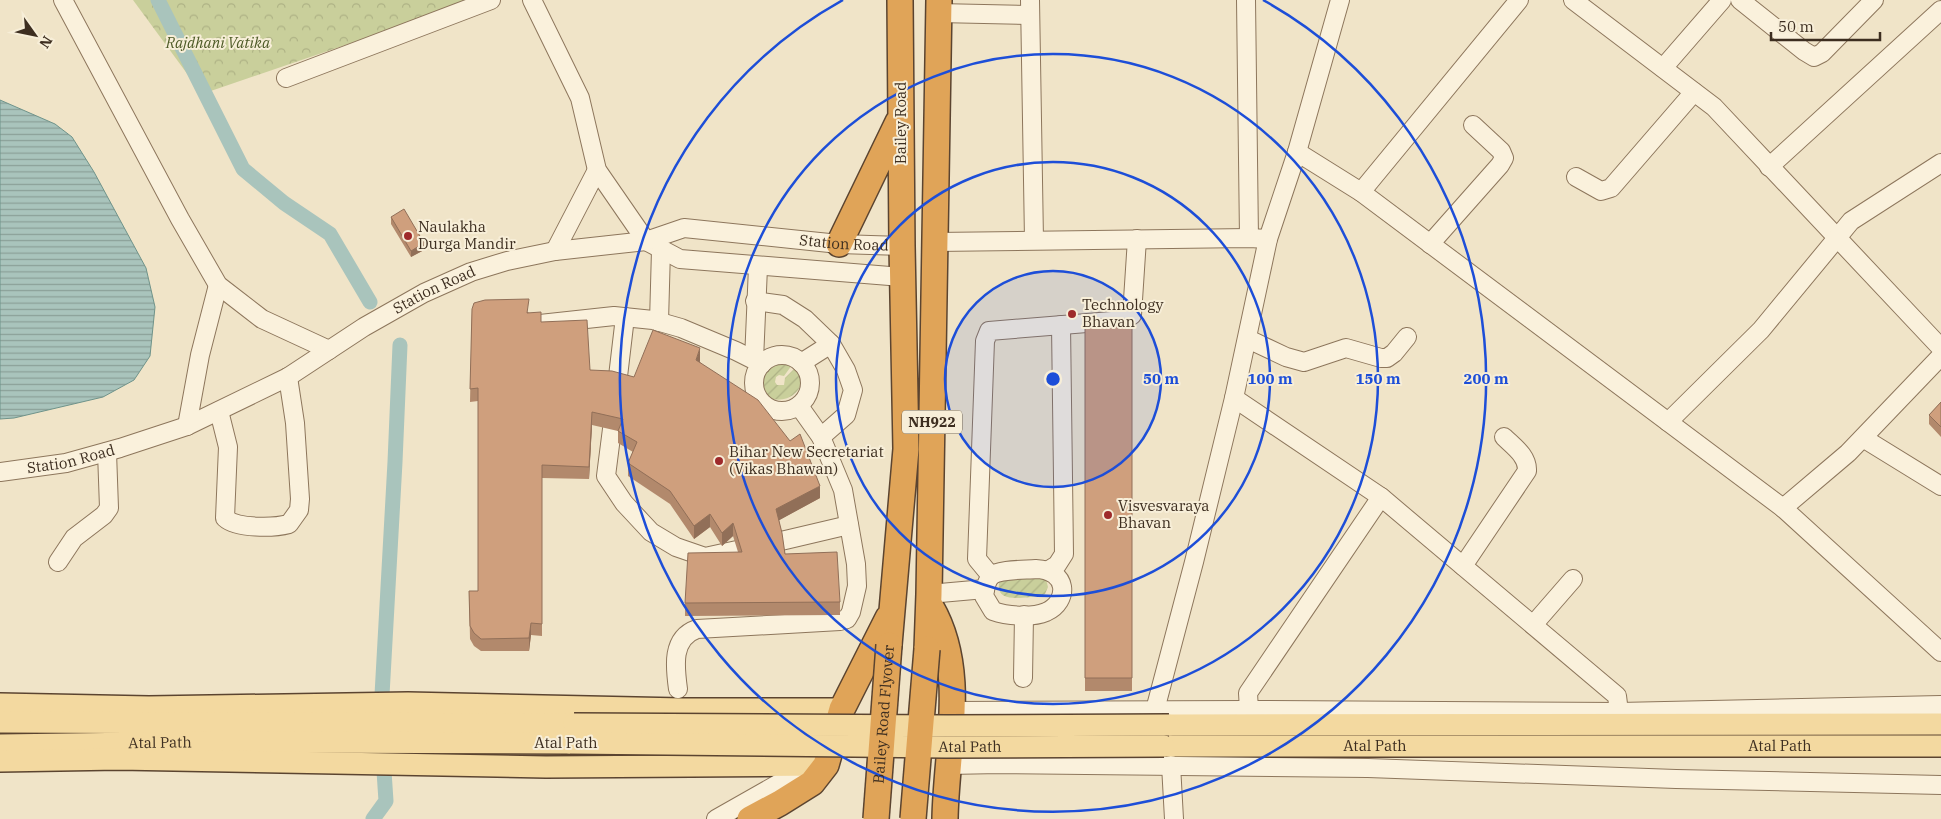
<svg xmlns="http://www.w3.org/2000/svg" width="1941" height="819" font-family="'IBM Plex Serif',serif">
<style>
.forest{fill:url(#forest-crowns)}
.garden{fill:url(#garden-furrows)}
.water{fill:url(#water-rules);stroke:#6f938a}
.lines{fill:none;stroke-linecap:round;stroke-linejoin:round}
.canal{stroke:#a9c4bc;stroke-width:15}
.minor-casing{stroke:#8d765c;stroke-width:20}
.major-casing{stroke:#5b4430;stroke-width:24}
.highway-casing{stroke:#5b4430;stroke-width:28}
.minor{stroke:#faf1dc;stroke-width:18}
.major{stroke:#f3d9a0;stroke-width:21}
.highway{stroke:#e0a458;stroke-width:25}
.major-bridge-casing{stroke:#5b4430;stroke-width:24;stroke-linecap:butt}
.highway-bridge-casing{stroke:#5b4430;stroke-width:28;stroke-linecap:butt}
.major-bridge{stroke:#f3d9a0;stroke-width:21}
.highway-bridge{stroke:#e0a458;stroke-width:25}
.wall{fill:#b2896c}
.shaded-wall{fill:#916f58}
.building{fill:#cf9f7d;stroke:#916f58}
.ring{fill:none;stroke:#1d4ed8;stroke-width:2.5}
.poi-dot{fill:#9e2a2b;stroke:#f7eed8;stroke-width:2}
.labels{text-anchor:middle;stroke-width:4;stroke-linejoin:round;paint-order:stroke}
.shield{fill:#f7eed8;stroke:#756857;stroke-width:1}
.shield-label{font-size:14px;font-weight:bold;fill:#3d2e20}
.park-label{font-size:15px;font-style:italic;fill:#4d5a26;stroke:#f7eed8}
.street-label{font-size:15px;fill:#3d2e20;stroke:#f7eed8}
.poi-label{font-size:15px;fill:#3d2e20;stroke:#f7eed8;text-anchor:start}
.centre{fill:#1d4ed8;stroke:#f7eed8;stroke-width:2.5}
.ring-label{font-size:15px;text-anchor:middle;font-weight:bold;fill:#1d4ed8;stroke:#f7eed8;stroke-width:4;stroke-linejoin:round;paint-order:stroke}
</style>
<defs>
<pattern id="forest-crowns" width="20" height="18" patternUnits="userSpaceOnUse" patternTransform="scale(1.25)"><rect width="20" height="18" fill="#c9cf9b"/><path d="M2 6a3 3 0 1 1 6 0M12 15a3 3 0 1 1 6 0" fill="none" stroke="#aeb285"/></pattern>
<pattern id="garden-furrows" width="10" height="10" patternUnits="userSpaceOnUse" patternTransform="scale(1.25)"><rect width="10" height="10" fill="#c9cf9b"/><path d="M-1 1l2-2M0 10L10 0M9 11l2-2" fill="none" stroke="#aeb285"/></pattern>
<pattern id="water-rules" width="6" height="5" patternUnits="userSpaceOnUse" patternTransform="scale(1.25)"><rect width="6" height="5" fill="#a9c4bc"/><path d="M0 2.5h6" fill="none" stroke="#8ba098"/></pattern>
</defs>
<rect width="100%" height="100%" fill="#f0e4c8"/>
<path class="forest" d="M 133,0 L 477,0 L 202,94 Z"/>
<path class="garden" d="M 779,361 L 792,365 L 784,376 L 779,375 L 776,377 L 775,382 L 777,385 L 784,385 L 785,378 L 795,368 C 812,383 791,406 769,398 L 761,382 C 762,370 768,363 779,361 Z
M 1026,574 L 1046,579 L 1048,587 L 1045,594 L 1040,596 C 1025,597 992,605 1000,580 Z"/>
<path class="water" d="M 0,100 L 55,124 L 72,137 L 94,172 L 146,268 L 155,307 L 150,356 L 134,380 L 103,397 L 14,418 L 0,419 Z"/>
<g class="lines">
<path class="canal" d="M 158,0 L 243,169 L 284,203 L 330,234 L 370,302
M 381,713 L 395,462 L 400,345
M 373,819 L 386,801 L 383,756"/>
<defs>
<g id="minor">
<path d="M 63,0 L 180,219 L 218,285 L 262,319 L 329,350"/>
<path d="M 532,0 L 580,98 L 597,170 L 646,241 L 680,259 L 902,277"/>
<path d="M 1030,0 L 1034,240"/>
<path d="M 1246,0 L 1249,238"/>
<path d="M 1573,0 L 1714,107 L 1941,348"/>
<path d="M 1740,0 L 1804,51 L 1814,57 L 1822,53 L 1874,0"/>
<path d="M 938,13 L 1030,15"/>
<path d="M 1663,68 L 1722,0"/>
<path d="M 286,78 L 491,0"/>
<path d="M 1297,152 L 1361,192 L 1783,508 L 1848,453 L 1941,356"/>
<path d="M 1769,167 L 1941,10"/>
<path d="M 1576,177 L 1601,191 L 1611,188 L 1694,92"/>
<path d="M 1361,192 L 1519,0"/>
<path d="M 935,242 L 1249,238 L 1268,239"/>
<path d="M 1430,244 L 1500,165 L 1504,158 L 1501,151 L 1473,125"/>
<path d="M 555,251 L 597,170"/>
<path d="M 755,301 L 783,305 L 805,319 L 831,344 L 846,370 L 853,390 L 846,415 L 821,437"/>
<path d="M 659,322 L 661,250"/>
<path d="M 540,324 L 614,316 L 653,320 L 681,328 L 736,351 L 762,364"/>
<path d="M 1248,339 L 1286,357 L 1304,362 L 1346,348 L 1381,358 L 1387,358 L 1394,353 L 1407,337"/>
<circle cx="782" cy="383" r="28"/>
<path d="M 754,360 L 758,267"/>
<path d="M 801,363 L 831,344"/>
<path d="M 617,385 L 625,317"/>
<path d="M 1234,398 L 1381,497 L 1248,693 L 1249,710"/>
<path d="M 219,411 L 228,447 L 225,518 C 237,529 274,528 289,524 L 299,510 L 300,499 L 295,423 L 288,377"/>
<path d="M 1668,422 L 1761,330 L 1851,221 L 1941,163"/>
<path d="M 187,426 L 200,355 L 218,285"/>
<path d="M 612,429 L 606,476 L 624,503 L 651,532 L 676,547 L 705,557 L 737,550"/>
<path d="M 1863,438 L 1941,486"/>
<path id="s1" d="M 0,472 L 66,463 L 120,448 L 187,426 L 288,377 L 364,327 L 424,293 L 471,272 L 507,261 L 555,251 L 646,241 L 684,228 L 839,244 L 902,246"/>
<path d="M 1381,497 L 1617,696 L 1619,712"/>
<path d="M 1783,508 L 1941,652"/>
<path d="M 781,541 L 849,525"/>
<path d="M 58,562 L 74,538 L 104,515 L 109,508 L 107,452"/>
<path d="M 1463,566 L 1527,471 C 1528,456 1513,446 1504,437"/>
<path d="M 1036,569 C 1068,570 1070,601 1046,612 C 1032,618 1007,616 993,611 L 984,596 C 985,590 986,581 991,576 C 999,569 1025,570 1036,569 Z"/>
<path d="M 1049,570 L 1057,565 L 1064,554 L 1061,325"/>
<path d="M 991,576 L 977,559 L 985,341 L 989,331 L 1124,320 L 1132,315 L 1137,239"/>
<path d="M 929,594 L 985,589"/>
<path d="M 1533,625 L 1573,579"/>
<path d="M 1023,678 L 1024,615"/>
<path d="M 678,689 C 675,667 671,638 697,629 L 840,621 L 847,619 L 851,612 L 857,586 L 856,564 L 843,490 L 821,437 L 799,406"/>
<path d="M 1155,710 L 1194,562 L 1234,398 L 1268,239 L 1297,152 L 1340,0"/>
<path d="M 952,711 L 1249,710 L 1619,712 L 1941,705"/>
<path d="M 948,765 L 1000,764 L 1368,768 L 1676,779 L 1941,785"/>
<path d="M 1171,765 L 1174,819"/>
<path d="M 716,819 L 790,777 L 819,775"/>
</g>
<g id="major">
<path d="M 0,704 L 149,707 L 408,703 L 682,709 L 842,709"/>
<path d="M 0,722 L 574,724"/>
<path d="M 1169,725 L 1941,724"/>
<path id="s2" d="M 0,745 L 212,742 L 570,743"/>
<path id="s3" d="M 1164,746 L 1941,746"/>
<path d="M 0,761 L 119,759 L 546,767 L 826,765"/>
</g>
<path id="highway" d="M 839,244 L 898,122
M 931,607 C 968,671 946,749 945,819
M 889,645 L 906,449 L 902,246 L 900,0
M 927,649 L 929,594 L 939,0
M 750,819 L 780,803 L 812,783 L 826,765 L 842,709 L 888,618"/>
</defs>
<use href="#minor" class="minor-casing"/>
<use href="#major" class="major-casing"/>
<use href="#highway" class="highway-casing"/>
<use href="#minor" class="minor"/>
<use href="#major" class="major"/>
<use href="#highway" class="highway"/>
<defs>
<g id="major-bridge">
<path d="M 574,724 L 948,726 L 1169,725"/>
<path id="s4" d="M 570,743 L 946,747 L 1164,746"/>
</g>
<g id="highway-bridge">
<path id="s5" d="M 876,819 L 889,645"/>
<path d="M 913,819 L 927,649"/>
</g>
</defs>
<use href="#major-bridge" class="major-bridge-casing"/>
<use href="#highway-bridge" class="highway-bridge-casing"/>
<use href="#major-bridge" class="major-bridge"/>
<use href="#highway-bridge" class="highway-bridge"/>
</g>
<path class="wall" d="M 391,217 L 424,250 L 411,257 L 391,224 Z
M 472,309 L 528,312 L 541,322 L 590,370 L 634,377 L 700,361 L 700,362 L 820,498 L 779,520 L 785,554 L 840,602 L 840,615 L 685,616 L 685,603 L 738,552 L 733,536 L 722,546 L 710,527 L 694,539 L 670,504 L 628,476 L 628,463 L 633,452 L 618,443 L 618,431 L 592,425 L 589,479 L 542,478 L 542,636 L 531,635 L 529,651 L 481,651 L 474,646 L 470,639 L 469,591 L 478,591 L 478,401 L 470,402 Z
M 1085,319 L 1132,319 L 1132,691 L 1085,691 Z
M 1941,402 L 1941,437 L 1929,424 L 1929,415 Z"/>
<path class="shaded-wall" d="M 424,243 L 424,250 L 411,257 L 411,251 Z
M 700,348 L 700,361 L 696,372 L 696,360 Z
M 592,412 L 592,425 L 589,479 L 589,467 Z
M 820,486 L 820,498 L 776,522 L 776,509 Z
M 710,514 L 710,527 L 694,539 L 694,526 Z
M 733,523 L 733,536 L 722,546 L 722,533 Z
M 531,623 L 531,635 L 529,651 L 529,638 Z"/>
<path class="building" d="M 404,209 L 424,243 L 411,251 L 391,217 Z
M 529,299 L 527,313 L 541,312 L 541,322 L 587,320 L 590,370 L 612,371 L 634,377 L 653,330 L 700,348 L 696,360 L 758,400 L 790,441 L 800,434 L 820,486 L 776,509 L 782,533 L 785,554 L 837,552 L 840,602 L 685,603 L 688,553 L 742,552 L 733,523 L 722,533 L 710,514 L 694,526 L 670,491 L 628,463 L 637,442 L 618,431 L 623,419 L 592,412 L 589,467 L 542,465 L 542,624 L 531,623 L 529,638 L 481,639 L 474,633 L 470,626 L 469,591 L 478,591 L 478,388 L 470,389 L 472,309 L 474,303 L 485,300 Z
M 1085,319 L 1132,319 L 1132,678 L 1085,678 Z
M 1941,402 L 1941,427 L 1929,415 Z"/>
<circle cx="1053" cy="379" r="108" fill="#1d4ed8" fill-opacity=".12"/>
<g class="ring">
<circle cx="1053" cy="379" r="108"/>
<circle cx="1053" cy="379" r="217"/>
<circle cx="1053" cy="379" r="325"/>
<path d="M1263 0A433 433 0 1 1 843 0"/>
</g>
<g class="poi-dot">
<circle cx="408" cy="236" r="5"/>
<circle cx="1072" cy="314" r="5"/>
<circle cx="719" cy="461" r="5"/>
<circle cx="1108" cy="515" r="5"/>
</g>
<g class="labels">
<rect class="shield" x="902" y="410.5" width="60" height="23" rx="4"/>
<g class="shield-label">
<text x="932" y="427">NH922</text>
</g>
<g class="park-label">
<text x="218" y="48">Rajdhani Vatika</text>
</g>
<g class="street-label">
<text transform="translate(901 123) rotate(-90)" y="5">Bailey Road</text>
<text dy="5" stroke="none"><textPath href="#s1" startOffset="896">Station Road</textPath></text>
<text dy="5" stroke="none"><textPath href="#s1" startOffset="476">Station Road</textPath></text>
<text dy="5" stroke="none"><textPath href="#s1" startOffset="72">Station Road</textPath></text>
<text dy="5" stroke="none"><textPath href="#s5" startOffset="105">Bailey Road Flyover</textPath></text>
<text dy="5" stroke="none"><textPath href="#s2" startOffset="160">Atal Path</textPath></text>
<text x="566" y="748">Atal Path</text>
<text dy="5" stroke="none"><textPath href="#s3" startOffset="211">Atal Path</textPath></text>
<text dy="5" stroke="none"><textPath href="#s3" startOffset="616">Atal Path</textPath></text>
<text dy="5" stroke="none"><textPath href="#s4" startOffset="400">Atal Path</textPath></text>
</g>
<g class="poi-label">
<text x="418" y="232">Naulakha<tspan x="418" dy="17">Durga Mandir</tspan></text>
<text x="1082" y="310">Technology<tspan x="1082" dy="17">Bhavan</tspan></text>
<text x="729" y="457">Bihar New Secretariat<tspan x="729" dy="17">(Vikas Bhawan)</tspan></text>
<text x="1118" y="511">Visvesvaraya<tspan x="1118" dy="17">Bhavan</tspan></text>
</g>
</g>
<circle cx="1053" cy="379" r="8" class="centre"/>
<g class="ring-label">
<text x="1161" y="384">50 m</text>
<text x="1270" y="384">100 m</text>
<text x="1378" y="384">150 m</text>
<text x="1486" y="384">200 m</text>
</g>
<g transform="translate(35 35) rotate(123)" stroke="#f7eed8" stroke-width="4" paint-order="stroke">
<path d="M0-4L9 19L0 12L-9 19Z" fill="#3d2e20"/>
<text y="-8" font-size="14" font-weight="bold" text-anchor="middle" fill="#3d2e20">N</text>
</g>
<path d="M1771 32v8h109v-8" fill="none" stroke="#3d2e20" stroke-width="2.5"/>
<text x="1778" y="32" font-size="15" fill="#3d2e20" stroke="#f7eed8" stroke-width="4" paint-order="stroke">50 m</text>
</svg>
